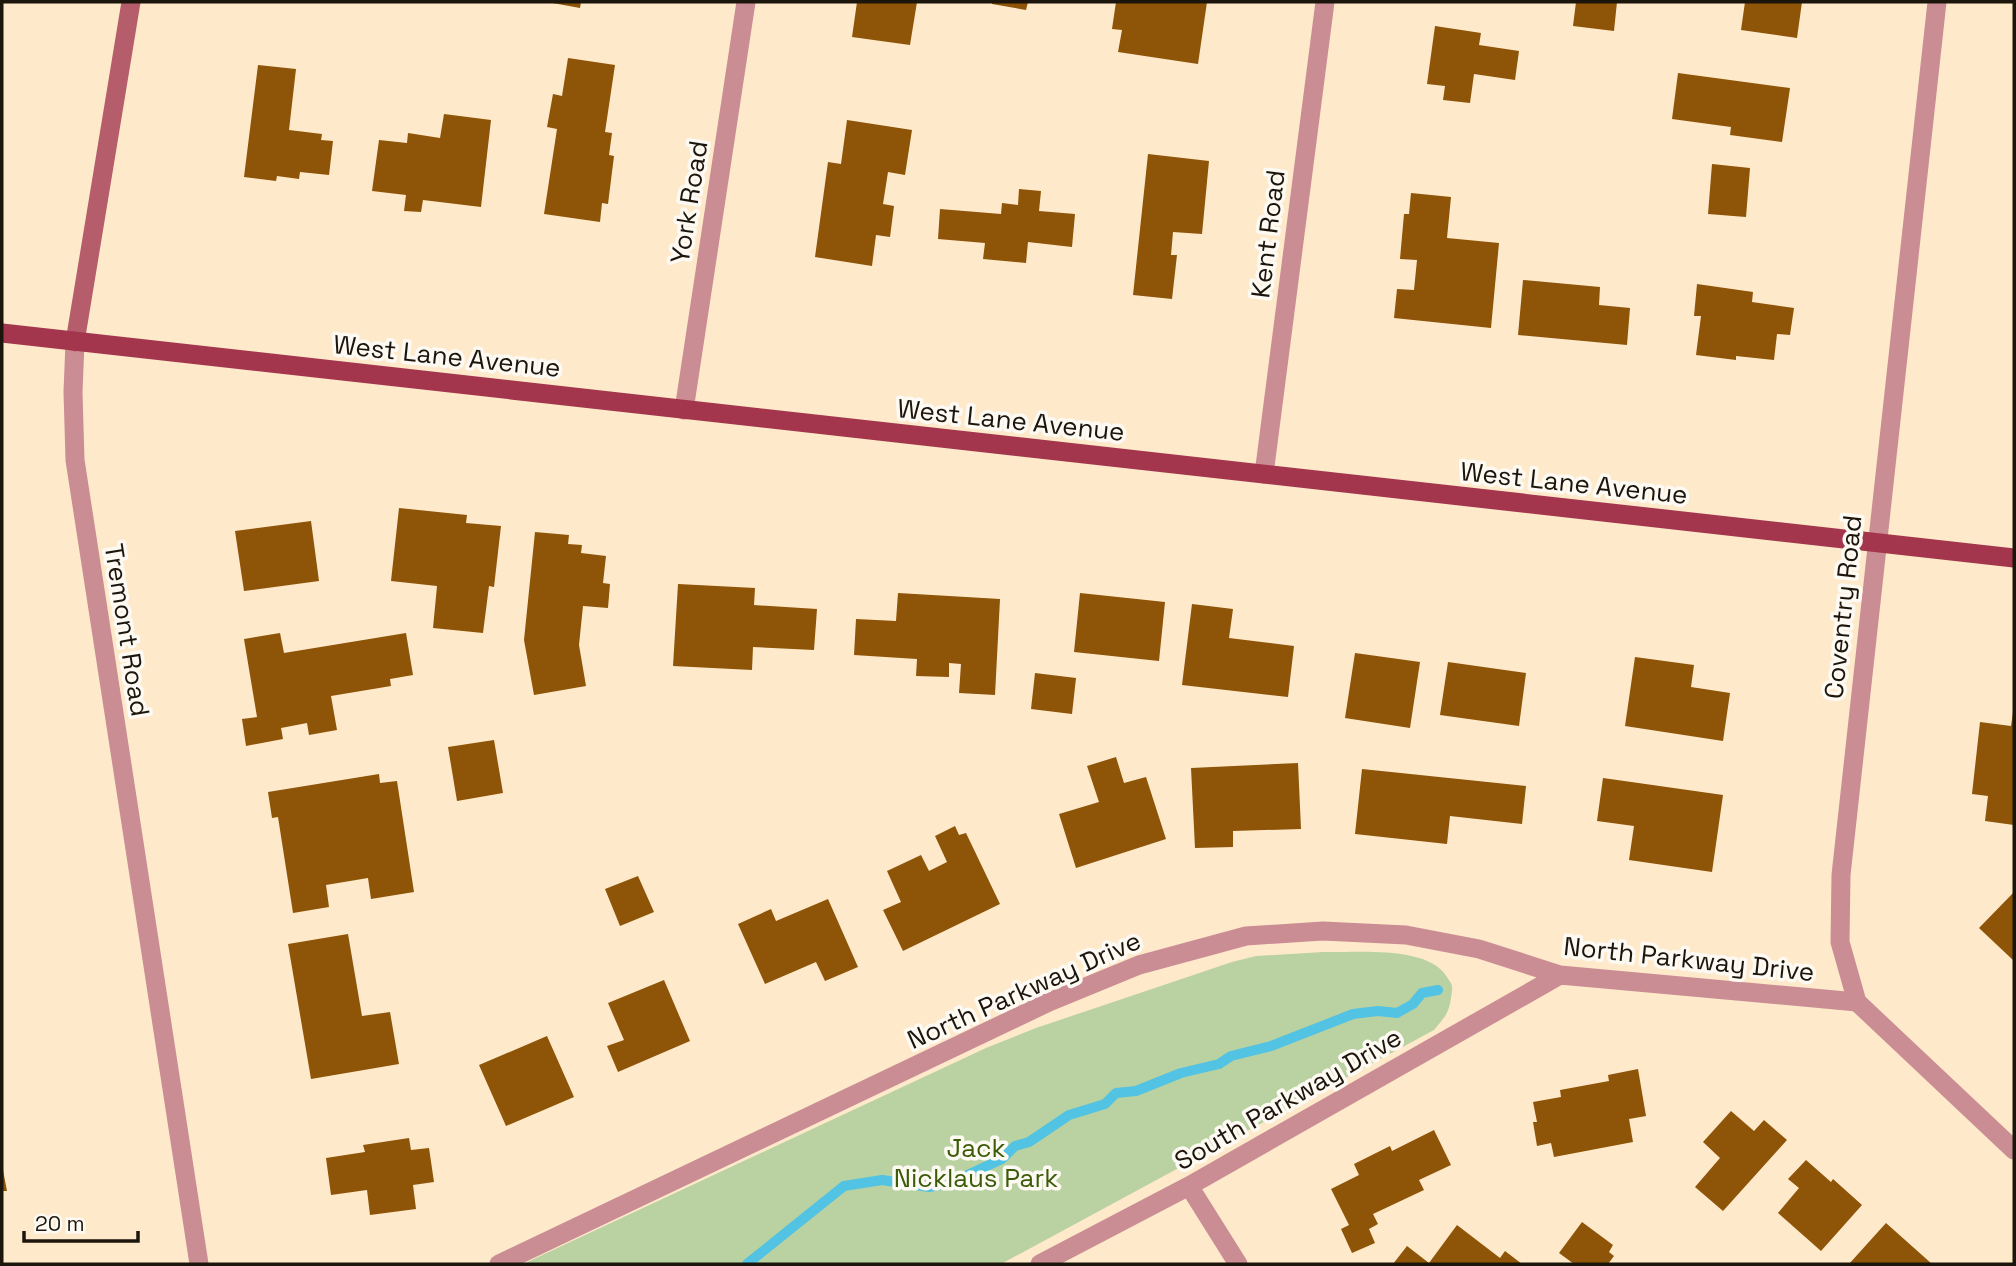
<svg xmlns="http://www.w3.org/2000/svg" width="2016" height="1266" font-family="'Space Grotesk',sans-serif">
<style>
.green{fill:#bad2a2}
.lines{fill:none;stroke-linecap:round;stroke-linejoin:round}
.stream{stroke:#52c3e2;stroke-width:10}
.building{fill:#8e5407}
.minor{stroke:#cb8d94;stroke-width:19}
.tertiary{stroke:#cb8d94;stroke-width:19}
.secondary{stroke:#b55d6b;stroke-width:19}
.primary{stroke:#a3364d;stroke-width:19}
.labels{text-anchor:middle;stroke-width:7;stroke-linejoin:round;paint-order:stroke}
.street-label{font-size:26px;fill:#1c150b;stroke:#fdf9f3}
.park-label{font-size:26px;fill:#3b5b07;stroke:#fdf9f3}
</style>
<rect width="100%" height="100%" fill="#fee9cb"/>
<path class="green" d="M 1323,952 C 1356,953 1428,945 1447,977 C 1450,982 1453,984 1452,991 C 1449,1013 1448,1013 1434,1030 L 1001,1264 L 523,1264 L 986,1048 L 1036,1028 L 1232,962 L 1256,956 Z"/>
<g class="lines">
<path class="stream" d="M 747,1264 L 844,1186 L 882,1180 L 929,1187 L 950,1183 L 1002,1159 L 1015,1146 L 1029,1142 L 1069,1115 L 1105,1104 L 1116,1093 L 1136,1091 L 1181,1073 L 1219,1064 L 1231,1056 L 1271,1046 L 1353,1014 L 1378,1011 L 1397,1013 L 1413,1004 L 1422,993 L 1438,990"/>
</g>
<path class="building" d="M 547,2 L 581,2 L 580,8 Z
M 857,2 L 917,2 L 910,45 L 852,37 Z
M 992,2 L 1028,2 L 1026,10 L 992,4 Z
M 1116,2 L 1207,2 L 1198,64 L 1118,52 L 1122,30 L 1112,29 Z
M 1576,2 L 1617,2 L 1614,31 L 1573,26 Z
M 1745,2 L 1802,2 L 1797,38 L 1741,30 Z
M 1435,26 L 1481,33 L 1479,45 L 1519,51 L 1515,80 L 1474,74 L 1470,103 L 1443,100 L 1445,86 L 1427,84 Z
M 568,58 L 615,65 L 605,132 L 612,133 L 609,155 L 614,156 L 608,204 L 602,203 L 600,222 L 544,214 L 557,129 L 547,127 L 553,94 L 562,96 Z
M 258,65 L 296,69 L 289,130 L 322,134 L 321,140 L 333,141 L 329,175 L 300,172 L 299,179 L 277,176 L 276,181 L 244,177 Z
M 1678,73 L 1790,88 L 1782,142 L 1730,135 L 1731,127 L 1672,119 Z
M 444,114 L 491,120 L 481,207 L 423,200 L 421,212 L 404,211 L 406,195 L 372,191 L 379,140 L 407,143 L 408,133 L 440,138 Z
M 847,120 L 912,130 L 905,175 L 888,172 L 883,204 L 894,206 L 890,237 L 876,235 L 872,266 L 815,257 L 828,162 L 841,164 Z
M 1148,154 L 1209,161 L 1202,234 L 1173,232 L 1171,255 L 1177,255 L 1172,299 L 1133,295 Z
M 1712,164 L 1750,168 L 1746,217 L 1708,214 Z
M 1019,189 L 1041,191 L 1039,211 L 1075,214 L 1072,247 L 1028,242 L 1026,263 L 983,259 L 985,243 L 938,239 L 940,209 L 1001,214 L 1002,203 L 1018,205 Z
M 1411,193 L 1451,197 L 1447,238 L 1499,243 L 1491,328 L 1394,318 L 1397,289 L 1414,290 L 1417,260 L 1400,259 L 1404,214 L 1409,214 Z
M 1523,280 L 1600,287 L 1599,305 L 1630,308 L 1627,345 L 1518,335 Z
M 1697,284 L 1753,292 L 1752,302 L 1794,308 L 1790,335 L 1777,334 L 1774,360 L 1736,356 L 1736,360 L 1696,355 L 1701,316 L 1694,316 Z
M 399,508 L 467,515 L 466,523 L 501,526 L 494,587 L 489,586 L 483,633 L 433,628 L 437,586 L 391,581 Z
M 311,521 L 319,581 L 244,591 L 235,531 Z
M 535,532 L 569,535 L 568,544 L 582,545 L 581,553 L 606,556 L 603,583 L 610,584 L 608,608 L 583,606 L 579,645 L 586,686 L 534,695 L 524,640 Z
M 678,584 L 755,588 L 754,605 L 817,609 L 814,650 L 753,647 L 752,670 L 673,666 Z
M 898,593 L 1000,599 L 995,695 L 959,693 L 961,664 L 949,663 L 949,677 L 916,676 L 917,659 L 854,655 L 856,619 L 896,621 Z
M 1080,593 L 1165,602 L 1159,661 L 1074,652 Z
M 1192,604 L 1233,609 L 1229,638 L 1294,646 L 1288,697 L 1182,685 Z
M 280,633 L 284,653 L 406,633 L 413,675 L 390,679 L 391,686 L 331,696 L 337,730 L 309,735 L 307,723 L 281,728 L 283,739 L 246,746 L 242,719 L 257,717 L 244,639 Z
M 1355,653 L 1420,662 L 1410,728 L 1345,718 Z
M 1635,657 L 1694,665 L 1691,687 L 1730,693 L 1723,741 L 1625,726 Z
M 1448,662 L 1526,673 L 1519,726 L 1440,715 Z
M 1035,673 L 1076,678 L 1072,714 L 1031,709 Z
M 2013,712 L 2014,825 L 1985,821 L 1988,796 L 1972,794 L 1980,722 L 2011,726 Z
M 494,740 L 503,793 L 457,801 L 448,747 Z
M 1116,757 L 1124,783 L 1146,777 L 1166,839 L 1076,868 L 1059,814 L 1099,802 L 1087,766 Z
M 1298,763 L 1301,829 L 1233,831 L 1233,847 L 1195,848 L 1191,768 Z
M 1362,769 L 1526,786 L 1522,824 L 1450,816 L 1447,844 L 1355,834 Z
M 379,774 L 380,783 L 397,781 L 414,892 L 371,899 L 368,878 L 326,885 L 329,907 L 293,913 L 278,817 L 272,818 L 268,792 Z
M 1603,778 L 1723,795 L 1712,872 L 1629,860 L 1634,826 L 1597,821 Z
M 955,826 L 959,835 L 966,833 L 1000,904 L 903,951 L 883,910 L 901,902 L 887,871 L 921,855 L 929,871 L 947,862 L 935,836 Z
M 638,876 L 654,912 L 620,926 L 605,889 Z
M 2014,892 L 2014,961 L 1979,928 Z
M 828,899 L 858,967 L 825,981 L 816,962 L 765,984 L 738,924 L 771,909 L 776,921 Z
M 348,934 L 362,1016 L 390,1012 L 399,1064 L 311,1079 L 288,944 Z
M 664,980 L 690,1041 L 618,1072 L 607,1046 L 624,1040 L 608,1003 Z
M 547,1036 L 574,1097 L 506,1126 L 479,1065 Z
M 1638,1069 L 1646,1116 L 1629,1119 L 1633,1142 L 1554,1157 L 1551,1143 L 1537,1146 L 1533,1122 L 1537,1122 L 1533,1102 L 1561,1097 L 1560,1090 L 1609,1081 L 1608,1075 Z
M 1731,1111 L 1754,1131 L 1764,1120 L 1787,1140 L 1723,1211 L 1695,1187 L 1720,1158 L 1703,1142 Z
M 1434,1130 L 1451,1165 L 1419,1180 L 1424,1190 L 1373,1214 L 1378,1224 L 1369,1229 L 1375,1243 L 1352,1253 L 1341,1229 L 1349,1225 L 1331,1189 L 1359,1175 L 1354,1164 L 1390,1146 L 1392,1151 Z
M 409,1138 L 411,1150 L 429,1148 L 434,1182 L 413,1185 L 416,1209 L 370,1215 L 367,1190 L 331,1195 L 326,1158 L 365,1152 L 363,1145 Z
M 1806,1160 L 1831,1182 L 1833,1179 L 1862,1205 L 1821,1251 L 1778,1213 L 1799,1188 L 1788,1179 Z
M 2,1165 L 7,1191 L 2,1191 Z
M 1582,1222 L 1613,1245 L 1609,1252 L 1614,1256 L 1608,1264 L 1574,1264 L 1559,1253 Z
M 1886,1223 L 1932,1264 L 1849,1264 Z
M 1457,1225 L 1500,1258 L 1505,1251 L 1522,1264 L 1393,1264 L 1407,1246 L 1429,1263 Z"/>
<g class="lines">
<path class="minor" d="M 684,410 L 746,2
M 1264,474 L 1325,2
M 1189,1186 L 1238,1264
M 499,1264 L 1049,1002 L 1139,965 L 1246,936 L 1323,931 L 1406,935 L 1479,949 L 1560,975 L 1857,1002
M 1040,1264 L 1189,1186 L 1560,975"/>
<path class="tertiary" d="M 1937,2 L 1841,875 L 1840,942 L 1857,1002 L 2014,1150
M 75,342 L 73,392 L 75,460 L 199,1264"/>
<path class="secondary" d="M 75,342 L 131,2"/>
<path class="primary" d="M 2,333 L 2014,558"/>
</g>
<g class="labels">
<g class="street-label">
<text transform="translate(689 202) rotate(-81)" y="9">York Road</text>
<text transform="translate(1268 234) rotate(-83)" y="9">Kent Road</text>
<text transform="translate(447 356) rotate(6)" y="9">West Lane Avenue</text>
<text transform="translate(1011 420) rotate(6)" y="9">West Lane Avenue</text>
<text transform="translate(1574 483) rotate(6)" y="9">West Lane Avenue</text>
<text transform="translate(1843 607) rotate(-84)" y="9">Coventry Road</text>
<text transform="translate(127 630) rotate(81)" y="9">Tremont Road</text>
<text transform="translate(1689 959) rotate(6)" y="9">North Parkway Drive</text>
<text transform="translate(1024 990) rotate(-24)" y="9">North Parkway Drive</text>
<text transform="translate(1288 1099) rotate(-30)" y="9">South Parkway Drive</text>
</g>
<g class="park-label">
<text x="976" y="1157">Jack<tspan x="976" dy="30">Nicklaus Park</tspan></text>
</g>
</g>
<rect width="2016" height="1266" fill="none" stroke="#1c150b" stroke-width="7"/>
<path d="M24 1231v10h114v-10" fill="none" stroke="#1c150b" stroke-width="3.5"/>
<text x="35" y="1231" font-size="21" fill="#1c150b" stroke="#fdf9f3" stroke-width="5" paint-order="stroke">20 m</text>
</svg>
